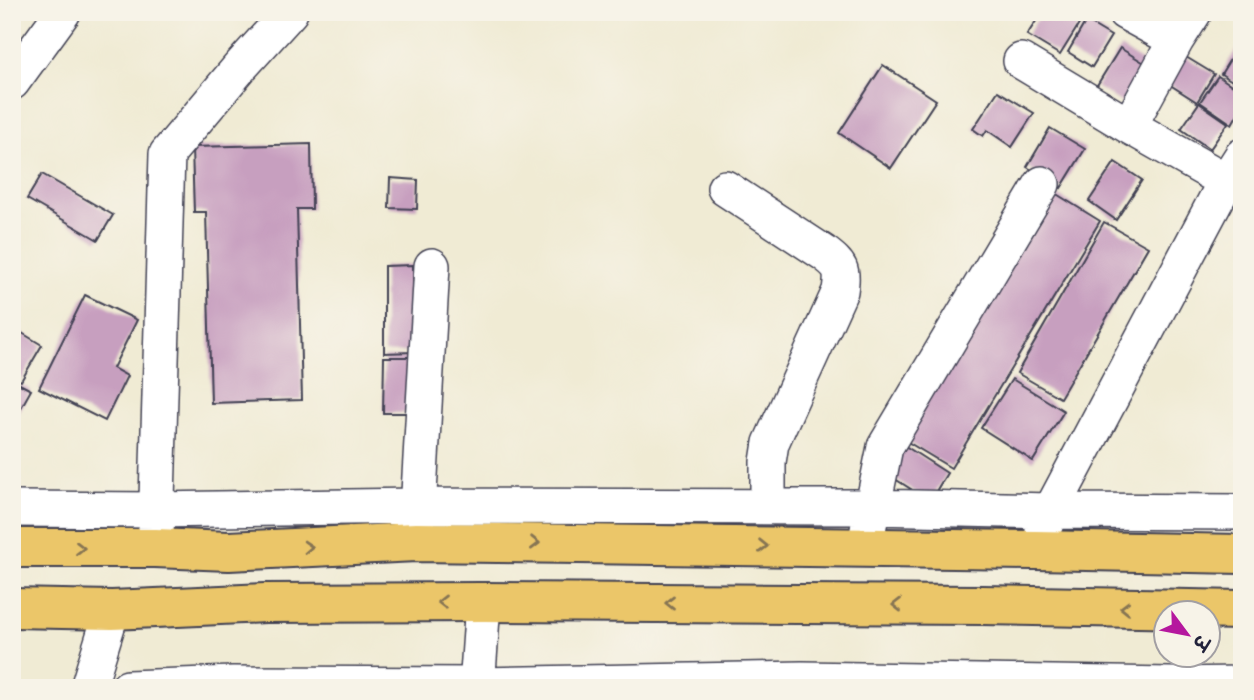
<svg xmlns="http://www.w3.org/2000/svg" width="1254" height="700" font-family="'Indie Flower','Playpen Sans Deva',sans-serif">
<style>
.building{fill:#c79fbf}
.lines{fill:none;stroke-linecap:round;stroke-linejoin:round}
.minor-casing{stroke:#414052;stroke-width:38}
.major-casing{stroke:#414052;stroke-width:42}
.minor{stroke:#fff;stroke-width:35}
.major{stroke:#ebc669;stroke-width:38}
.oneway{stroke:#867452}
</style>
<rect width="100%" height="100%" fill="#f7f3e8"/>
<filter id="ink" filterUnits="userSpaceOnUse"><feTurbulence type="fractalNoise" baseFrequency=".0143" numOctaves="2"/><feDisplacementMap in="SourceGraphic" scale="14" xChannelSelector="R" yChannelSelector="G"/><feConvolveMatrix kernelMatrix="1 2 1 2 8 2 1 2 1" color-interpolation-filters="sRGB"/></filter>
<filter id="wash" filterUnits="userSpaceOnUse"><feTurbulence type="fractalNoise" baseFrequency=".00686" numOctaves="4" result="noise"/><feDisplacementMap in="SourceGraphic" scale="28" xChannelSelector="R" yChannelSelector="G"/><feGaussianBlur stdDeviation="1.57" result="paint"/><feColorMatrix in="noise" values="0 0 0 0 0 0 0 0 0 0 0 0 0 0 0 0 0 1.4 0 .05"/><feComposite in="paint" operator="in"/></filter>
<g filter="url(#wash)">
<rect width="100%" height="100%" fill="#f0ebd4"/>
<g id="blocks">
<path class="building" d="M 1042,12 L 1075,12 L 1083,18 L 1060,55 L 1027,35 Z
M 1086,21 L 1111,36 L 1092,67 L 1068,52 Z
M 1120,48 L 1146,64 L 1122,103 L 1096,87 Z
M 1237,48 L 1242,51 L 1242,87 L 1221,74 Z
M 1181,54 L 1214,74 L 1197,102 L 1164,81 Z
M 883,65 L 936,100 L 891,168 L 839,133 Z
M 1218,76 L 1242,92 L 1242,111 L 1240,110 L 1232,124 L 1200,102 Z
M 998,91 L 1034,113 L 1012,147 L 987,130 L 983,136 L 973,129 Z
M 1199,103 L 1228,123 L 1210,149 L 1181,129 Z
M 1050,128 L 1085,149 L 1061,188 L 1027,167 Z
M 311,144 L 312,209 L 297,209 L 302,400 L 211,403 L 206,212 L 194,212 L 192,147 Z
M 1115,162 L 1142,180 L 1116,220 L 1089,201 Z
M 42,174 L 113,215 L 98,240 L 27,199 Z
M 390,178 L 418,180 L 417,209 L 389,208 Z
M 1050,190 L 1100,221 L 951,468 L 901,438 Z
M 1104,222 L 1148,247 L 1060,398 L 1017,373 Z
M 413,265 L 414,352 L 384,353 L 384,266 Z
M 85,295 L 137,320 L 113,368 L 127,376 L 105,421 L 39,388 Z
M 17,330 L 42,345 L 21,381 L 12,376 L 12,337 Z
M 384,357 L 410,357 L 409,413 L 383,413 Z
M 1012,379 L 1064,411 L 1033,461 L 981,428 Z
M 12,380 L 31,390 L 12,424 Z
M 902,444 L 947,473 L 930,501 L 884,472 Z"/>
</g>
</g>
<g filter="url(#ink)">
<use href="#blocks" fill-opacity="0" stroke="#414052" stroke-width="2"/>
<g class="lines">
<defs>
<path id="minor" d="M 1125,12 L 1176,40
M 1194,12 L 1176,40 L 1129,126 L 1226,181
M 1021,61 L 1129,126
M 12,82 L 63,12
M 725,188 L 824,253 C 841,266 843,269 840,291 L 771,443 L 768,462 L 768,507
M 12,509 L 156,510 L 417,506 L 872,507 L 1051,511 L 1242,512
M 417,528 L 432,266
M 868,530 L 885,447 L 1042,184
M 1043,530 L 1051,511 L 1226,181 L 1242,156
M 156,534 L 167,154 L 240,67 L 290,12
M 88,688 L 112,610
M 128,688 L 233,684 L 478,685 L 802,679 L 1171,685 L 1242,684
M 477,688 L 483,602"/>
<path id="major" d="M 12,548 L 155,548 L 229,551 L 416,542 L 1035,550 L 1242,554
M 12,608 L 112,610 L 265,603 L 483,602 L 982,605 L 1242,610"/>
</defs>
<use href="#minor" class="minor-casing"/>
<use href="#major" class="major-casing"/>
<use href="#minor" class="minor"/>
<use href="#major" class="major"/>
</g>
<defs><path id="oneway-chevron" d="M-2-3.5L2.5 0L-2 3.5" fill="none" stroke-width="1.6" stroke-linecap="round" stroke-linejoin="round" transform="scale(1.75)"/></defs>
<g class="oneway">
<use href="#oneway-chevron" transform="translate(535 543) rotate(1)"/>
<use href="#oneway-chevron" transform="translate(763 546) rotate(1)"/>
<use href="#oneway-chevron" transform="translate(308 547) rotate(-3)"/>
<use href="#oneway-chevron" transform="translate(80 548)"/>
<use href="#oneway-chevron" transform="translate(442 602) rotate(180)"/>
<use href="#oneway-chevron" transform="translate(670 603) rotate(-180)"/>
<use href="#oneway-chevron" transform="translate(897 605) rotate(-180)"/>
<use href="#oneway-chevron" transform="translate(1125 608) rotate(-179)"/>
</g>
</g>
<rect width="1254" height="700" fill="none" stroke="#f7f3e8" stroke-width="42"/>
<g transform="translate(1187 634) rotate(122)"><circle r="33" fill="#f7f3e8" stroke="#a29fa3" stroke-width="2"/>
<path d="M0-5L12 26L0 18L-12 26Z" fill="#b5179e"/>
<text y="-10" font-size="19" font-weight="bold" text-anchor="middle" fill="#22223b">उ</text>
</g>
</svg>
